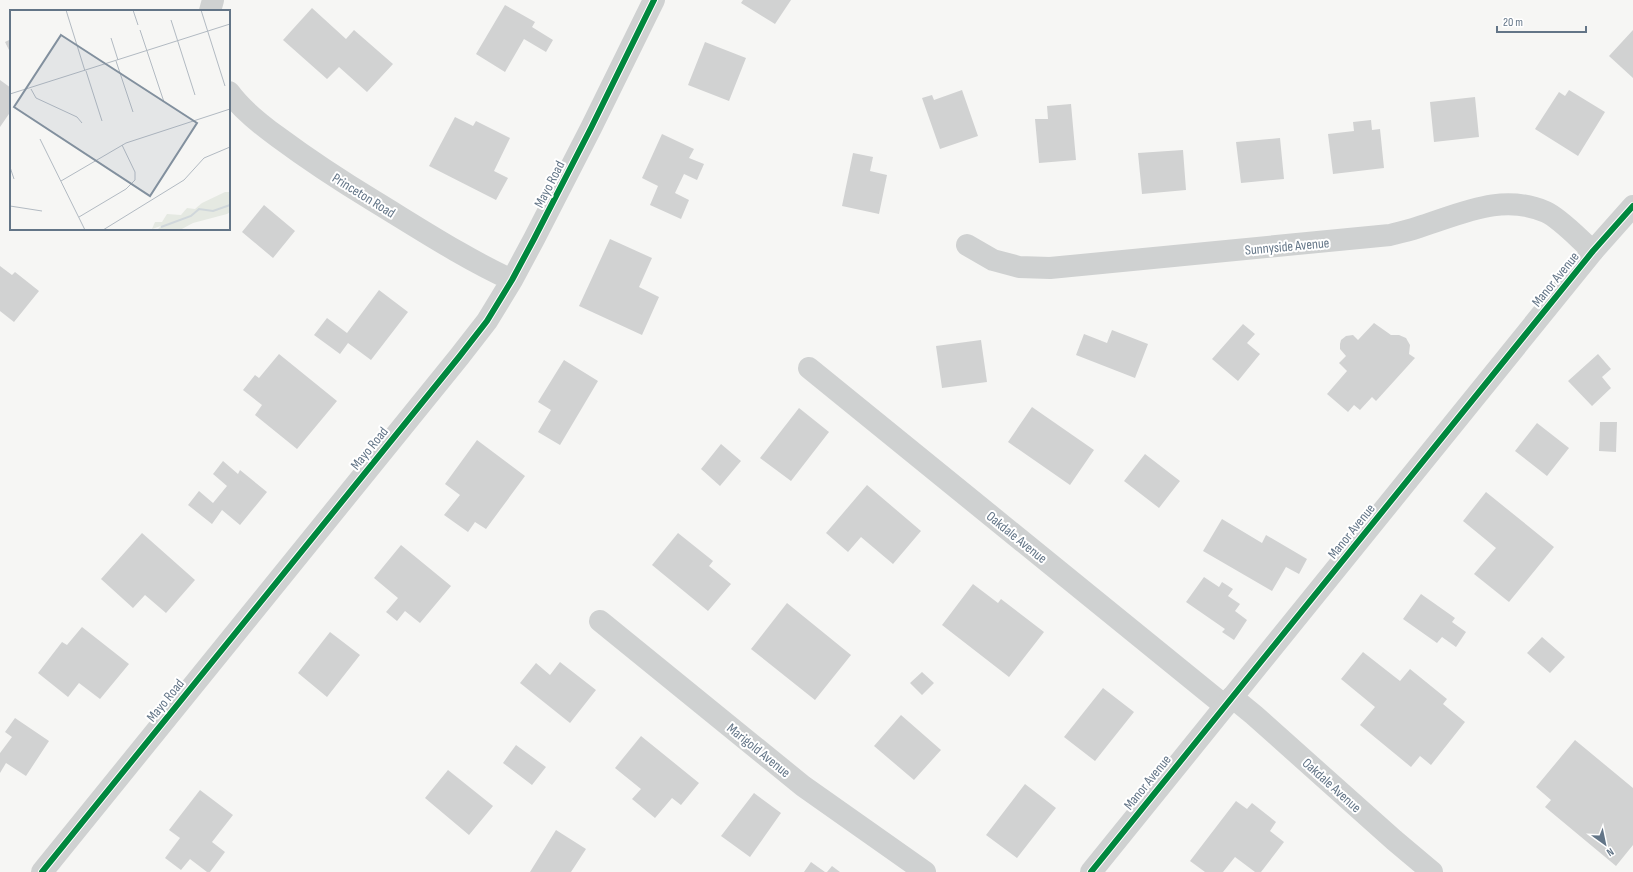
<svg xmlns="http://www.w3.org/2000/svg" width="1633" height="872" font-family="'Sofia Sans Condensed',sans-serif">
<style>
.building{fill:#d1d2d2}
.lines{fill:none;stroke-linecap:round;stroke-linejoin:round}
.minor{stroke:#cfd1d1;stroke-width:22}
.tertiary{stroke:#cfd1d1;stroke-width:22}
.cycleway-casing{stroke:#fff;stroke-width:8}
.cycleway{stroke:#00873e;stroke-width:6}
.labels{text-anchor:middle;stroke-width:4;stroke-linejoin:round;paint-order:stroke}
.street-label{font-size:14px;fill:#637587;stroke:#fff}
.inset-river{fill:none;stroke:#d0d7db;stroke-width:2}
.inset-road{fill:none;stroke:#b2bac2;stroke-width:1}
.view{fill:#82909e;fill-opacity:0.15;stroke:#82909e;stroke-width:2}
.inset-edge{fill:none;stroke:#637587;stroke-width:2}
</style>
<rect width="100%" height="100%" fill="#f6f6f4"/>
<path class="building" d="M 743,0 L 791,0 L 775,24 L 741,3 Z
M 505,5 L 535,22 L 532,27 L 553,40 L 546,52 L 524,39 L 505,72 L 476,54 Z
M 312,8 L 346,39 L 354,30 L 393,64 L 367,92 L 339,67 L 327,79 L 283,40 Z
M 1633,30 L 1633,78 L 1609,56 Z
M 11,39 L 11,54 L 5,42 Z
M 705,42 L 746,58 L 729,101 L 688,85 Z
M 0,80 L 11,88 L 11,111 L 0,127 Z
M 962,90 L 978,136 L 940,149 L 922,98 L 932,95 L 934,100 Z
M 1569,90 L 1605,112 L 1578,156 L 1535,129 L 1559,92 L 1565,96 Z
M 1475,97 L 1479,137 L 1434,142 L 1430,102 Z
M 1071,104 L 1076,160 L 1039,163 L 1035,119 L 1048,119 L 1047,106 Z
M 455,117 L 473,126 L 476,121 L 510,138 L 494,171 L 508,178 L 496,200 L 429,166 Z
M 1371,120 L 1372,130 L 1380,129 L 1384,168 L 1333,174 L 1328,134 L 1354,131 L 1353,122 Z
M 662,134 L 694,149 L 689,158 L 704,164 L 697,180 L 684,174 L 675,193 L 689,200 L 681,219 L 650,205 L 658,186 L 642,178 Z
M 1280,138 L 1284,179 L 1241,183 L 1236,142 Z
M 1183,150 L 1186,190 L 1142,194 L 1138,153 Z
M 853,153 L 873,157 L 870,171 L 887,175 L 879,214 L 842,206 Z
M 264,205 L 295,231 L 273,258 L 242,232 Z
M 610,239 L 652,258 L 639,287 L 659,297 L 642,335 L 579,306 Z
M 0,266 L 12,275 L 15,272 L 39,291 L 14,322 L 0,311 Z
M 379,290 L 408,312 L 371,360 L 348,343 L 340,354 L 314,335 L 327,318 L 347,333 Z
M 1374,323 L 1391,335 L 1399,335 L 1406,338 L 1410,345 L 1409,354 L 1415,358 L 1376,401 L 1372,397 L 1360,410 L 1354,405 L 1348,412 L 1327,394 L 1347,371 L 1339,363 L 1346,356 L 1340,349 L 1340,344 L 1341,340 L 1346,336 L 1353,335 L 1358,340 Z
M 1243,324 L 1255,334 L 1247,343 L 1260,354 L 1238,381 L 1212,359 Z
M 1112,330 L 1148,344 L 1135,378 L 1076,355 L 1084,334 L 1107,343 Z
M 981,340 L 987,382 L 942,388 L 936,346 Z
M 279,354 L 337,401 L 297,449 L 255,415 L 262,405 L 243,390 L 255,375 L 259,378 Z
M 1598,354 L 1611,369 L 1602,377 L 1611,388 L 1592,406 L 1568,381 Z
M 564,360 L 598,381 L 560,445 L 538,432 L 551,410 L 538,402 Z
M 1032,407 L 1094,450 L 1070,485 L 1008,442 Z
M 799,408 L 829,432 L 791,481 L 760,458 Z
M 1600,422 L 1617,422 L 1616,452 L 1599,451 Z
M 1537,423 L 1569,448 L 1547,476 L 1515,451 Z
M 477,440 L 525,476 L 486,529 L 475,522 L 468,532 L 444,515 L 460,495 L 445,484 Z
M 721,444 L 741,461 L 720,486 L 701,469 Z
M 1145,454 L 1180,481 L 1159,508 L 1124,481 Z
M 223,461 L 238,474 L 240,470 L 267,492 L 240,525 L 222,510 L 212,524 L 188,505 L 199,491 L 213,503 L 227,486 L 213,474 Z
M 867,485 L 921,531 L 893,564 L 861,537 L 848,552 L 826,533 Z
M 1486,492 L 1554,547 L 1509,602 L 1474,574 L 1496,548 L 1463,521 Z
M 1222,519 L 1262,543 L 1266,535 L 1307,559 L 1299,574 L 1286,567 L 1272,591 L 1203,551 Z
M 142,533 L 195,580 L 166,613 L 145,595 L 133,608 L 101,579 Z
M 678,533 L 713,561 L 709,566 L 731,584 L 708,611 L 652,565 Z
M 401,545 L 451,586 L 420,623 L 405,611 L 397,621 L 386,612 L 398,598 L 374,578 Z
M 1204,577 L 1219,587 L 1222,582 L 1233,589 L 1228,596 L 1240,604 L 1235,611 L 1247,620 L 1234,640 L 1222,632 L 1225,629 L 1186,602 Z
M 973,584 L 998,603 L 1001,599 L 1044,632 L 1009,677 L 942,625 Z
M 1421,594 L 1455,618 L 1452,622 L 1466,632 L 1456,647 L 1442,637 L 1437,643 L 1403,619 Z
M 787,603 L 851,655 L 815,700 L 751,649 Z
M 82,627 L 129,664 L 100,699 L 79,683 L 68,697 L 38,673 L 62,642 L 67,645 Z
M 330,632 L 360,655 L 327,697 L 298,673 Z
M 1542,637 L 1565,657 L 1550,673 L 1527,653 Z
M 1363,652 L 1400,681 L 1410,669 L 1447,699 L 1443,704 L 1465,722 L 1431,765 L 1420,756 L 1411,767 L 1360,725 L 1375,707 L 1341,679 Z
M 560,662 L 596,690 L 570,723 L 520,683 L 536,663 L 550,675 Z
M 922,672 L 934,683 L 922,695 L 910,683 Z
M 1103,688 L 1134,712 L 1095,761 L 1064,737 Z
M 901,715 L 941,750 L 914,780 L 874,746 Z
M 15,718 L 49,741 L 26,776 L 6,763 L 0,773 L 0,753 L 12,737 L 5,732 Z
M 641,736 L 699,783 L 681,805 L 672,798 L 655,818 L 632,799 L 641,789 L 615,768 Z
M 1575,740 L 1633,788 L 1633,845 L 1616,866 L 1545,807 L 1551,800 L 1536,787 Z
M 516,745 L 546,767 L 532,785 L 503,763 Z
M 448,770 L 493,806 L 469,835 L 425,798 Z
M 1025,784 L 1056,808 L 1017,858 L 986,835 Z
M 200,790 L 233,815 L 212,842 L 225,852 L 210,872 L 207,872 L 190,859 L 181,870 L 165,858 L 180,838 L 169,830 Z
M 754,793 L 781,813 L 750,857 L 721,836 Z
M 1236,801 L 1247,809 L 1252,803 L 1276,822 L 1270,831 L 1284,842 L 1261,872 L 1255,872 L 1235,857 L 1223,872 L 1205,872 L 1190,861 Z
M 556,830 L 586,849 L 571,872 L 530,872 Z
M 811,862 L 825,872 L 804,872 Z
M 832,866 L 840,872 L 827,872 Z"/>
<g class="lines">
<path class="minor" d="M 210,11 L 213,0
M 229,92 C 242,110 260,124 278,137 C 309,160 341,181 374,201 C 420,229 464,258 512,280
M 967,245 L 993,260 L 1019,267 L 1050,268 L 1390,235 C 1401,232 1412,230 1422,226 C 1463,213 1503,193 1546,212 C 1561,219 1580,240 1593,251
M 809,368 L 1225,706
M 600,621 L 803,786 L 925,872
M 1232,697 L 1254,715 L 1394,840 L 1432,872
M 42,872 L 459,357 L 487,321 L 512,280 L 534,239 L 591,128 L 654,0"/>
<path class="tertiary" d="M 1091,872 L 1593,251 L 1633,206"/>
<defs>
<path id="cycleway" d="M 42,872 L 459,357 L 487,321 L 512,280 L 534,239 L 591,128 L 654,0
M 1091,872 L 1593,251 L 1633,206"/>
</defs>
<use href="#cycleway" class="cycleway-casing"/>
<use href="#cycleway" class="cycleway"/>
</g>
<g class="labels">
<g class="street-label">
<text transform="translate(549 184) rotate(-63)" y="5">Mayo Road</text>
<text transform="translate(364 195) rotate(32)" y="5">Princeton Road</text>
<text transform="translate(1287 246) rotate(-5)" y="5">Sunnyside Avenue</text>
<text transform="translate(1555 279) rotate(-51)" y="5">Manor Avenue</text>
<text transform="translate(369 448) rotate(-51)" y="5">Mayo Road</text>
<text transform="translate(1351 531) rotate(-51)" y="5">Manor Avenue</text>
<text transform="translate(1017 537) rotate(39)" y="5">Oakdale Avenue</text>
<text transform="translate(165 700) rotate(-51)" y="5">Mayo Road</text>
<text transform="translate(759 750) rotate(39)" y="5">Marigold Avenue</text>
<text transform="translate(1147 782) rotate(-51)" y="5">Manor Avenue</text>
<text transform="translate(1332 785) rotate(42)" y="5">Oakdale Avenue</text>
</g>
</g>
<g transform="translate(10 10)">
<rect width="220" height="220" fill="#f6f6f4"/>
<path d="M 215,182 L 220,182 L 220,202 L 217,204 L 183,213 L 170,220 L 147,220 L 151,216 L 142,219 L 145,212 L 152,212 L 157,204 L 171,205 L 177,198 L 185,199 L 192,193 Z" fill="#e5e9e2"/>
<path class="inset-river" d="M 151,217 L 181,206 L 189,199 L 203,201 L 220,195"/>
<path class="inset-road" d="M 56,0 L 75,61M 123,0 L 128,15M 191,0 L 215,76M 161,10 L 185,85M 130,20 L 154,92M 101,28 L 108,50M 106,51 L 123,102M 76,61 L 92,111M 21,79 L 26,88 L 67,107 L 72,113M 0,84 L 220,14M 30,129 L 75,220M 0,157 L 4,169M 51,171 L 116,133 L 220,99M 0,196 L 32,201M 69,207 L 116,179 L 125,170 L 125,162 L 112,135M 93,220 L 174,170 L 194,148 L 220,137"/>
<path class="view" d="M 51,25 L 187,113 L 140,186 L 4,97 Z"/>
<rect width="220" height="220" class="inset-edge"/>
</g>
<g transform="translate(1605 844) rotate(147)" stroke="#ffffff" stroke-width="3" paint-order="stroke">
<path d="M0-3L7 15L0 10L-7 15Z" fill="#637587"/>
<text y="-6" font-size="11" font-weight="bold" text-anchor="middle" fill="#637587">N</text>
</g>
<path d="M1497 26v6h89v-6" fill="none" stroke="#637587" stroke-width="2"/>
<text x="1503" y="26" font-size="12" fill="#637587" stroke="#ffffff" stroke-width="3" paint-order="stroke">20 m</text>
</svg>
